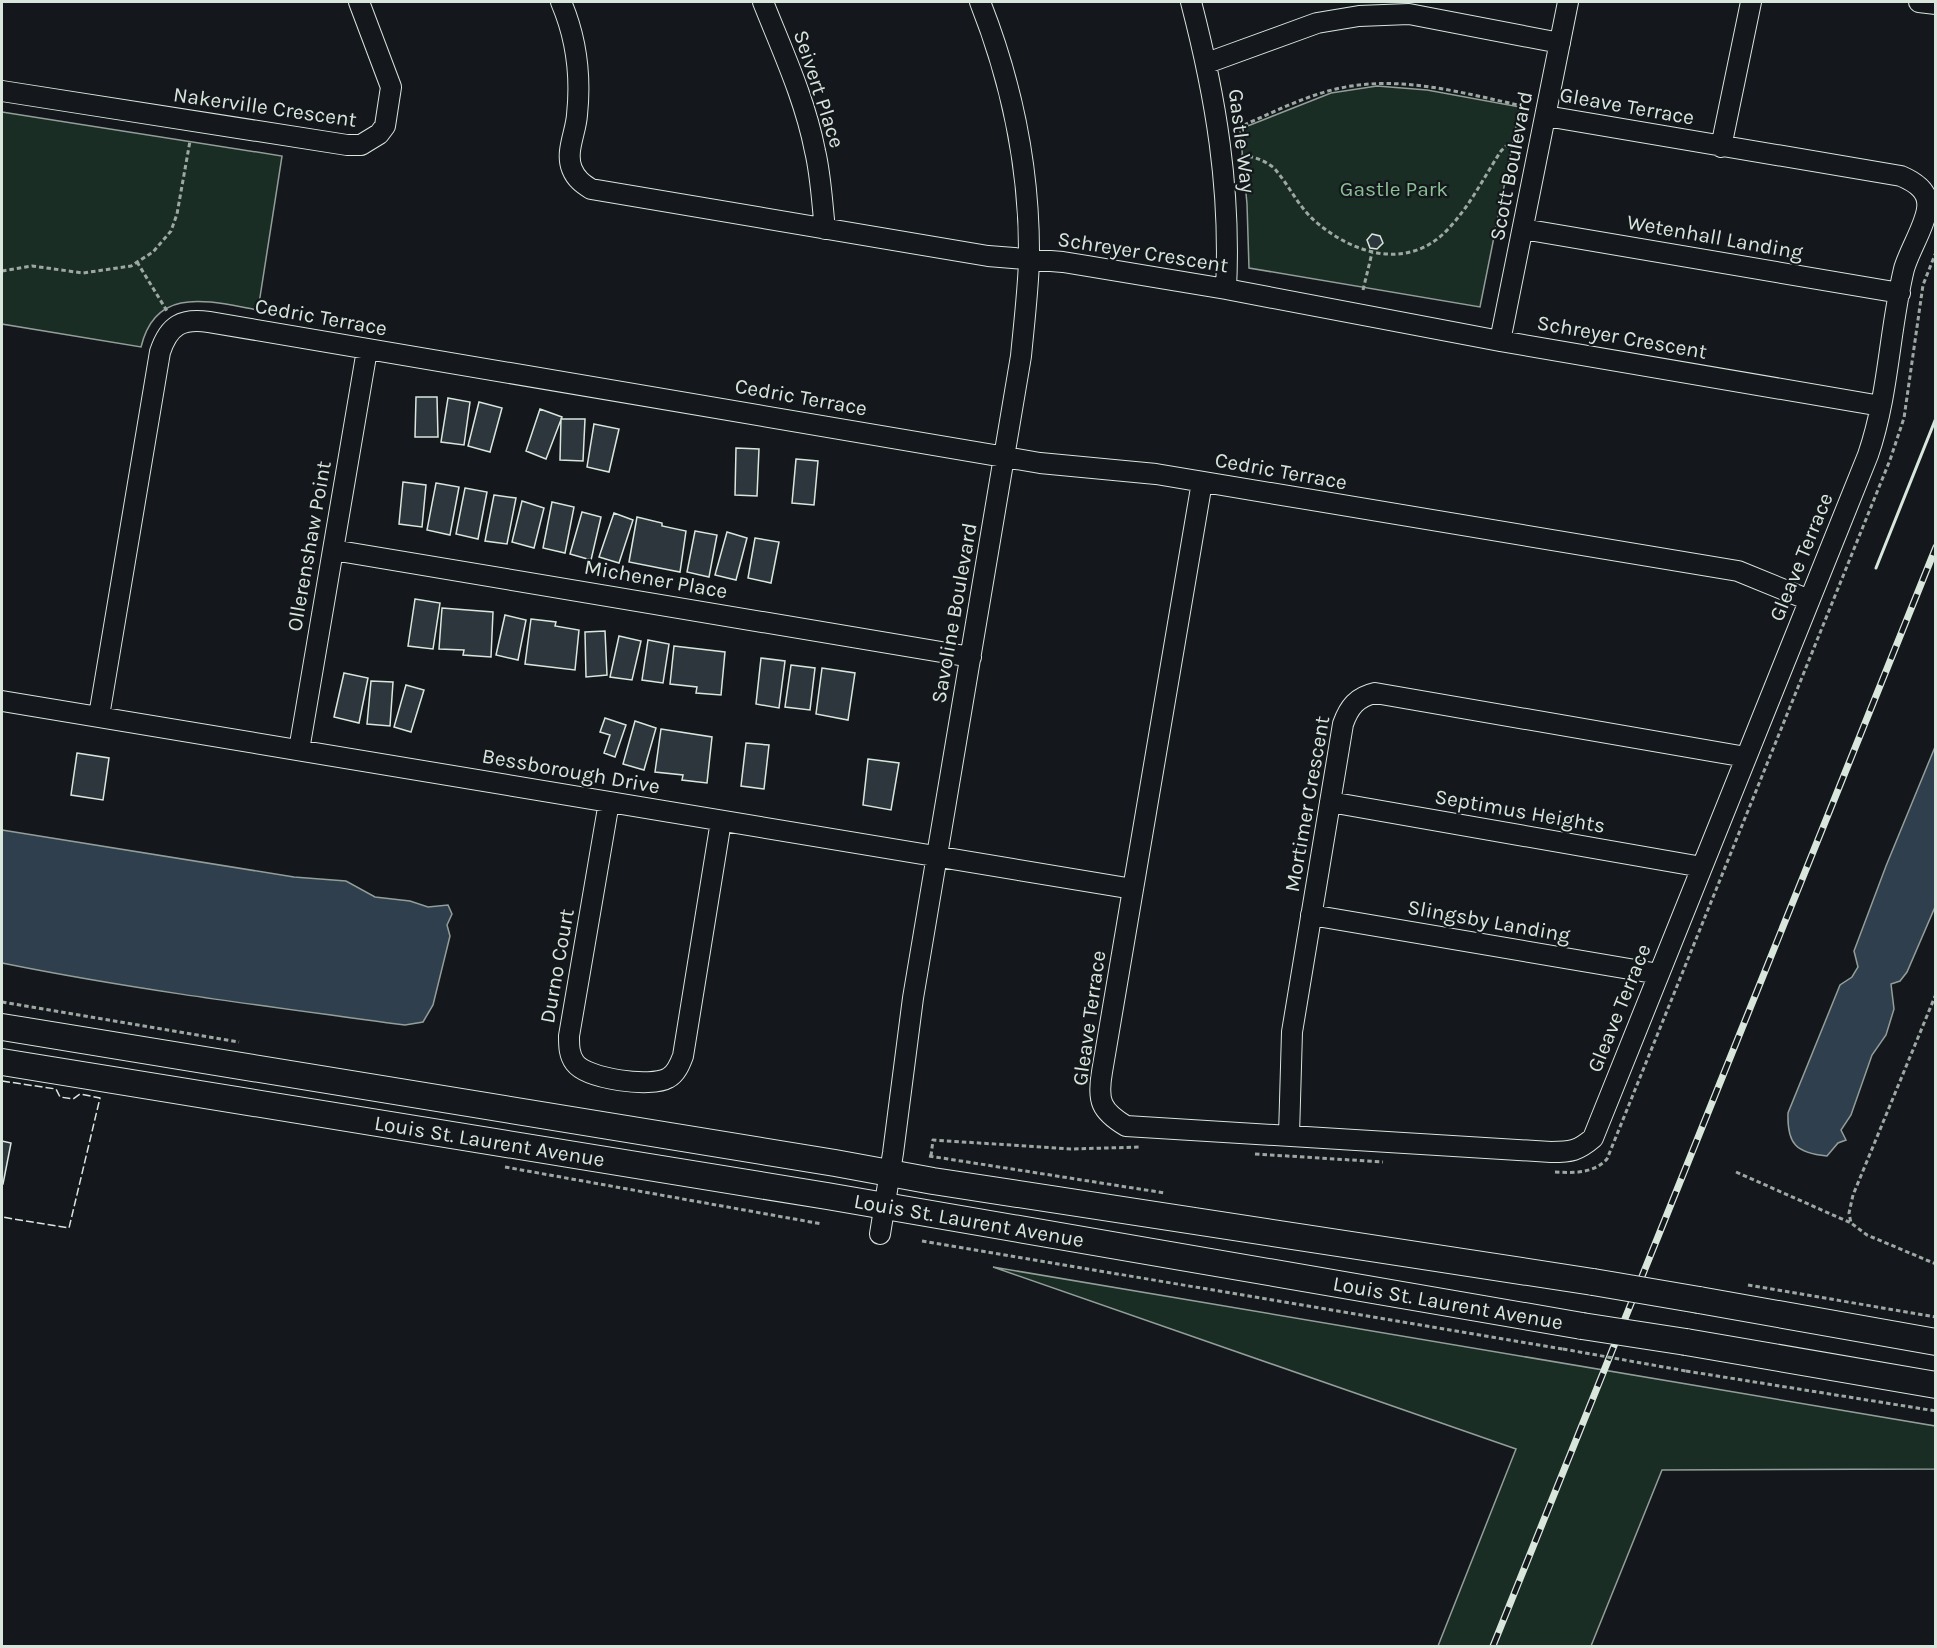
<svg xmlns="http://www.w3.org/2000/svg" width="1937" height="1648" font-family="Karla,sans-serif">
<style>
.green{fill:#1a2d24;stroke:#939e99;stroke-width:1.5}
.water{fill:#2f3f4d;stroke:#939e99;stroke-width:1.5}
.building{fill:#2c363c;stroke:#d8e6dc;stroke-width:1.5}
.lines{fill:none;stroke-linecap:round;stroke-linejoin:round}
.minor-casing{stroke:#d8e6dc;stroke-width:22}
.major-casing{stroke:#d8e6dc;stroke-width:28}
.path{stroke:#9da8a2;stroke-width:3;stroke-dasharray:4.5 3;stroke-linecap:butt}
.minor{stroke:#14181c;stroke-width:20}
.major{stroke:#14181c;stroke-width:26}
.rail-casing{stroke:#d8e6dc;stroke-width:7}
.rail{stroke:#14181c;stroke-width:4.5;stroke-dasharray:14;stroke-linecap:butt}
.major-bridge-casing{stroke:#d8e6dc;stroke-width:28;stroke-linecap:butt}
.path-bridge{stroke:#9da8a2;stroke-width:3;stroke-dasharray:4.5 3;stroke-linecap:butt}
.major-bridge{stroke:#14181c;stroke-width:26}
.fence{stroke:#d8e6dc;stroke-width:1.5;stroke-dasharray:8 3;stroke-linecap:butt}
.wall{stroke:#d8e6dc;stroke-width:3}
.labels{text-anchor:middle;stroke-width:4.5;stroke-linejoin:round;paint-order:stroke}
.street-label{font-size:21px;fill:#d8e6dc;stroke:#14181c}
.park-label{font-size:21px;fill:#8ac095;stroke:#14181c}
</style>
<rect width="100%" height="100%" fill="#14181c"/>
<path class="green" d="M 1377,86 L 1427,90 L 1520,107 L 1480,307 L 1249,268 L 1247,204 L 1240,129 L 1331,93 Z
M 2,112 L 282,156 L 258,310 C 211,302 156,284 141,347 L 2,324 Z
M 993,1267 L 1935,1426 L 1935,1469 L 1662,1470 L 1591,1646 L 1438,1646 L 1516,1449 Z"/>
<path class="water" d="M 1935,747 L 1935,907 L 1907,972 L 1900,981 L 1891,984 L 1894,1009 L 1886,1035 L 1872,1055 L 1851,1115 L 1841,1130 L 1846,1140 L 1838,1143 L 1827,1156 C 1796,1153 1787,1144 1788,1113 L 1840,985 L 1852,977 L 1858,967 L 1854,951 L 1886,866 Z
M 2,830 L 294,877 L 346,881 L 375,897 L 410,901 L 428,907 L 448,905 L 452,914 L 447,925 L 450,936 L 433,1005 L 423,1022 L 405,1025 C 271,1007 135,990 2,963 Z"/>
<path class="building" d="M 1372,234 L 1380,236 L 1383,243 L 1377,249 L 1370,248 L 1367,240 Z
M 416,397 L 437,397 L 438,437 L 415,437 Z
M 448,398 L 470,402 L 464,445 L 441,442 Z
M 479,402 L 502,408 L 490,452 L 468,446 Z
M 540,409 L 562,417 L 546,459 L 526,451 Z
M 561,419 L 585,419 L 583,461 L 560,460 Z
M 594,424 L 619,429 L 609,472 L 587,467 Z
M 736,448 L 759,449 L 757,496 L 735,495 Z
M 796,459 L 818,461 L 814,505 L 792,503 Z
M 403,482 L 426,485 L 422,527 L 399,524 Z
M 436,483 L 459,487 L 450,535 L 427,530 Z
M 465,488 L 487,492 L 478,539 L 456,534 Z
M 494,495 L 516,498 L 507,544 L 485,541 Z
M 522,501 L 544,508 L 534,548 L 512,542 Z
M 552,502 L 574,507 L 565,553 L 543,548 Z
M 582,512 L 601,517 L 591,560 L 570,554 Z
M 614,513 L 633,520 L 619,563 L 599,557 Z
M 637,517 L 662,523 L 662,526 L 686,531 L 680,572 L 629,562 Z
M 695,531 L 717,535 L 709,577 L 687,572 Z
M 727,532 L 747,538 L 736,580 L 715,575 Z
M 755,538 L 779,542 L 771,583 L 748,578 Z
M 415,599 L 440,603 L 433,649 L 408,646 Z
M 442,608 L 493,612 L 491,657 L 463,655 L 464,650 L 439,649 Z
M 505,615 L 526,620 L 518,660 L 496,655 Z
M 531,619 L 556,622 L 555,626 L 579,630 L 575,670 L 525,664 Z
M 605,631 L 607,675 L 586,677 L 585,632 Z
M 619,636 L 641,641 L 632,680 L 610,677 Z
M 648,640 L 669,644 L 663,683 L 642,680 Z
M 674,646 L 725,652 L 721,695 L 696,693 L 697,687 L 670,684 Z
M 761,658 L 785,661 L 779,708 L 756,704 Z
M 791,665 L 815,668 L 810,710 L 785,707 Z
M 822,668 L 855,673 L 848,720 L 816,714 Z
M 344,673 L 368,678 L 359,723 L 334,717 Z
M 371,681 L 393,682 L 390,726 L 367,724 Z
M 406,685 L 424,690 L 411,732 L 394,727 Z
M 605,718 L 626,725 L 615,757 L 604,753 L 610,735 L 600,732 Z
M 635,721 L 656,728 L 644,770 L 623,764 Z
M 661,729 L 712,737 L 707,783 L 682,780 L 683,775 L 655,772 Z
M 746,743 L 769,745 L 764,789 L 741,786 Z
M 77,753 L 109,758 L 103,800 L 71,795 Z
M 868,759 L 899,763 L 891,810 L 863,805 Z
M 2,1141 L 11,1143 L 3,1184 L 2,1184 Z"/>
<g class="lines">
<defs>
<path id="minor" d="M 561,2 C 576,37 581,77 577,115 C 576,132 565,152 572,169 C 576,179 583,184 591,189 L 988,256 L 1063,262 L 1226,289 L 1500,341 L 1881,406
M 763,2 C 782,50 805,99 815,151 C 821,176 822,203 825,229
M 1191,2 C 1216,98 1231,189 1226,289
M 1919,2 L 1936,4
M 1207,63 L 1317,23 L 1359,16 L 1409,14 L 1560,43
M 2,91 L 347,145 L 361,145 L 379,134 L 385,126 L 391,87 L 359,2
M 1721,147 L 1751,2
M 1523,229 L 1900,293
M 1500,341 L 1568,2
M 1202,482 L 1102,1072 C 1097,1101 1101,1111 1126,1126 L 1551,1152 C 1571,1152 1578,1151 1593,1138 L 1868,455 C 1889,394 1889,331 1904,269 C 1909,251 1925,226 1927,209 C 1930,191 1915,182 1901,176 L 1546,116
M 333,550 L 971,657
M 2,701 L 1133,889
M 99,716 L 160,352 C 169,325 182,318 209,322 L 1040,463 L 1156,474 L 1738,571 L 1809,600
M 299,750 L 367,350
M 609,802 L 569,1036 C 569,1046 569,1055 575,1063 C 587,1079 651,1088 668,1078 C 676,1074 680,1064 683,1056 L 721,821
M 1330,802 L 1702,867
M 1311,915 L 1659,974
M 1289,1135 L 1292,1032 L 1343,724 C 1349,707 1357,697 1375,693 L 1746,757
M 880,1234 L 893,1153 L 913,998 L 1021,356 C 1024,324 1028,292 1029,260 C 1030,172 1012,83 980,2"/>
<g id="major">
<path d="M 2,1027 L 835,1163 L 933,1181 L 1593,1282"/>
<path id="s1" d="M 2,1062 L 827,1196 L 1582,1326"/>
<path d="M 1699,1300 L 1936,1342"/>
<path d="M 1686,1342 L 1936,1385"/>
</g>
</defs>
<use href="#minor" class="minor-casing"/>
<use href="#major" class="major-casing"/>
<path class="path" d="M 1237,128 C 1270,114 1302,97 1336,89 C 1399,74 1462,93 1523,106
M 1241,156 C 1254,156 1264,160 1274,168 C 1289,185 1299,208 1316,222 C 1356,256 1411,271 1450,227 C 1471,204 1484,177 1501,151 L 1506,146 L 1515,146
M 137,262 L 167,311
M 2,271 L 32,266 L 83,273 L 131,266 L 153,252 L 171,231 L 177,214 L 190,141
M 1363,290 L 1372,253
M 1936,994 L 1853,1195 L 1849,1213 L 1851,1223 L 1867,1235 L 1936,1264
M 2,1002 L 239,1042
M 1255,1154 L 1383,1162
M 929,1156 L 1165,1193
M 931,1156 L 933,1140 L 1071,1149 L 1141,1147
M 505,1167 L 822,1224
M 1555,1172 C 1573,1173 1593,1174 1607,1159 L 1890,460 L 1904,418 L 1923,285 L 1936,252
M 1736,1172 L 1851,1223
M 922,1241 L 1563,1349
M 1748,1285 L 1936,1317
M 1686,1371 L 1936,1411"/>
<use href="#minor" class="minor"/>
<use href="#major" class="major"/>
<defs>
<path id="rail" d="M 1493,1646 L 1936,547"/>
</defs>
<use href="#rail" class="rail-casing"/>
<use href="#rail" class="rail"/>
<defs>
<path id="major-bridge" d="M 1593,1282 L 1699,1300
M 1582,1326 L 1686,1342"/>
</defs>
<use href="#major-bridge" class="major-bridge-casing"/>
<path class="path-bridge" d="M 1563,1349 L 1686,1371"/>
<use href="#major-bridge" class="major-bridge"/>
<path class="fence" d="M 2,1081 L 56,1089 L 60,1097 L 73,1099 L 80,1094 L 100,1098 L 69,1228 L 2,1217"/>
<path class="wall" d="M 1876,568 L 1936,418"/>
</g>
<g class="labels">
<g class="street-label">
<text transform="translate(819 89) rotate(72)" y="7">Seivert Place</text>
<text transform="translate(1627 106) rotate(10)" y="7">Gleave Terrace</text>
<text transform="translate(265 107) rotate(8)" y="7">Nakerville Crescent</text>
<text transform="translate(1242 141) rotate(83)" y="7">Gastle Way</text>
<text transform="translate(1511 166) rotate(-79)" y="7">Scott Boulevard</text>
<text transform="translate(1715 237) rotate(10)" y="7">Wetenhall Landing</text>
<text transform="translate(1143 252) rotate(9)" y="7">Schreyer Crescent</text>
<text transform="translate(321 317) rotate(10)" y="7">Cedric Terrace</text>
<text transform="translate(1622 337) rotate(10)" y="7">Schreyer Crescent</text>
<text transform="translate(801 397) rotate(10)" y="7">Cedric Terrace</text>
<text transform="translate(1281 471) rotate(10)" y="7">Cedric Terrace</text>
<text transform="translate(309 546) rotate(-80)" y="7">Ollerenshaw Point</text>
<text transform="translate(1801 557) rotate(-68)" y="7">Gleave Terrace</text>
<text transform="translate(656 579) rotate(10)" y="7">Michener Place</text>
<text transform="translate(954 613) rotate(-80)" y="7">Savoline Boulevard</text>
<text transform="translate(571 771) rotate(10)" y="7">Bessborough Drive</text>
<text transform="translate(1307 804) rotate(-80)" y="7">Mortimer Crescent</text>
<text transform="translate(1520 811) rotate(10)" y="7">Septimus Heights</text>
<text transform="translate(1489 921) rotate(10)" y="7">Slingsby Landing</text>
<text transform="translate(557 966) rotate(-80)" y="7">Durno Court</text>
<text transform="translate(1619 1008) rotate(-68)" y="7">Gleave Terrace</text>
<text transform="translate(1089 1018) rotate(-82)" y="7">Gleave Terrace</text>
<text dy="7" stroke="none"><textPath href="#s1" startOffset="494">Louis St. Laurent Avenue</textPath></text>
<text dy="7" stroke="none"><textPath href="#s1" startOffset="980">Louis St. Laurent Avenue</textPath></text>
<text dy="7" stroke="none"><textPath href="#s1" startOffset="1466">Louis St. Laurent Avenue</textPath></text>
</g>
<g class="park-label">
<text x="1394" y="196">Gastle Park</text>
</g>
</g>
<rect width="1937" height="1648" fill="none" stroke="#d8e6dc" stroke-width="6"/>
</svg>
